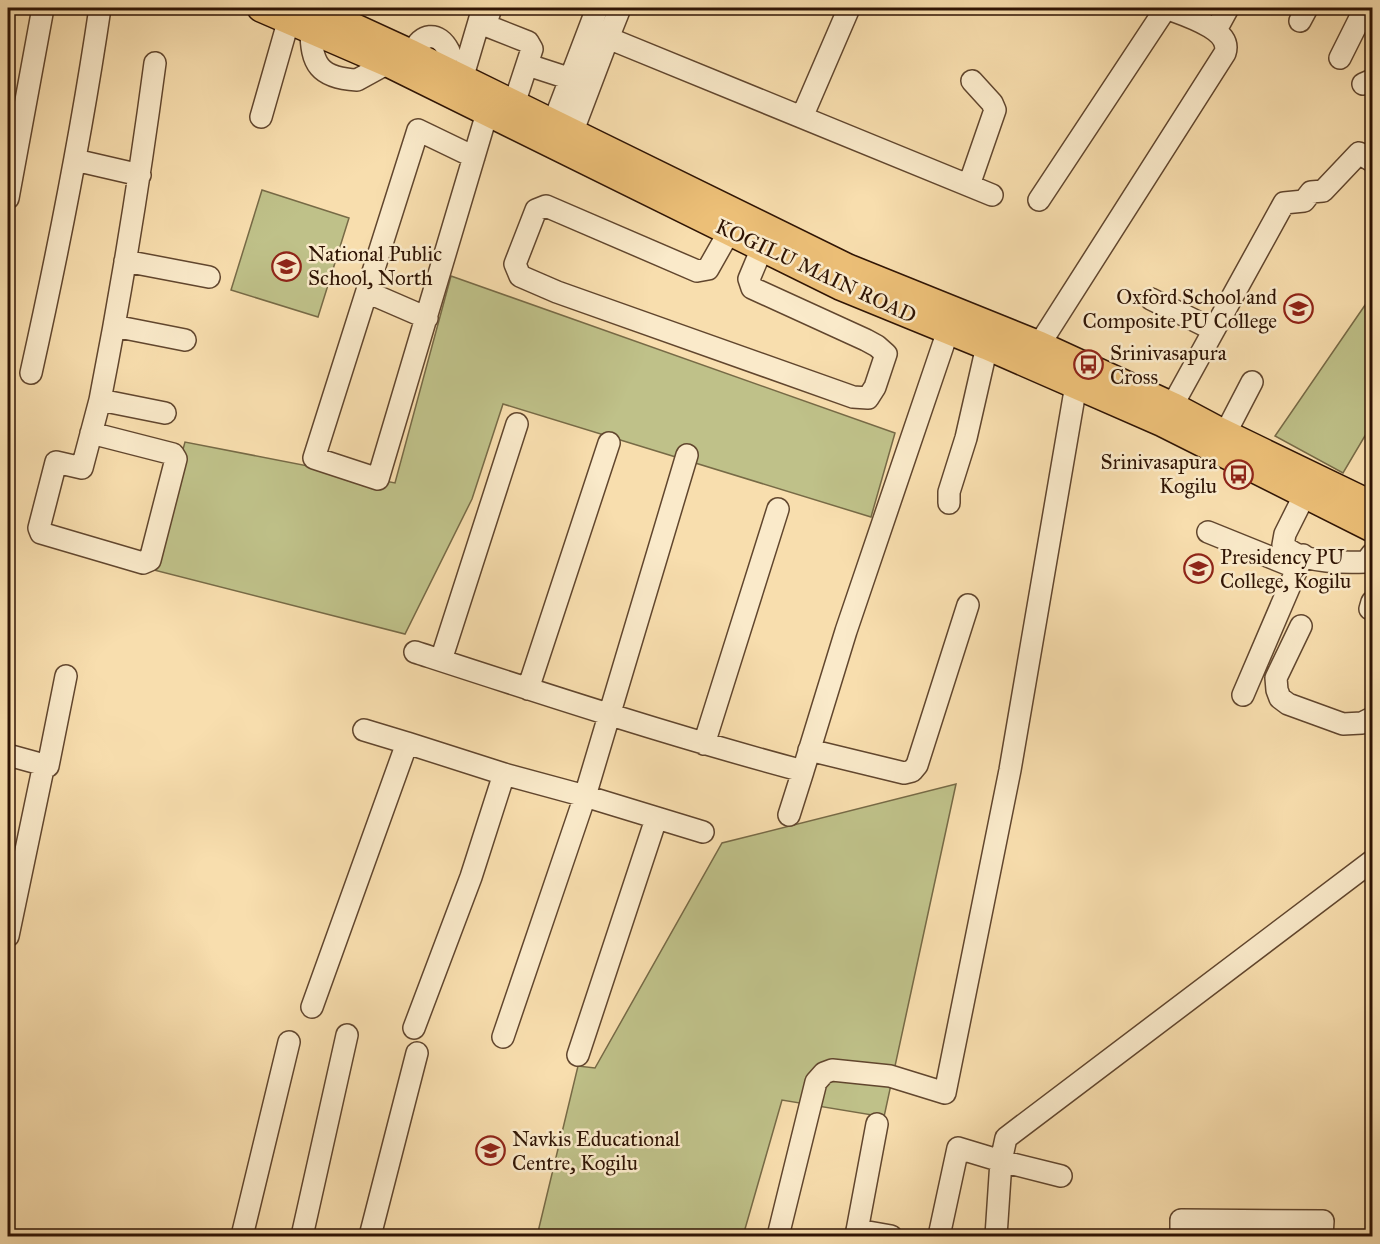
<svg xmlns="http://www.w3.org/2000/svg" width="1380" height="1244" font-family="'IM FELL Great Primer',serif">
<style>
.grass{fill:#bfc189;stroke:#776a46;stroke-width:1.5}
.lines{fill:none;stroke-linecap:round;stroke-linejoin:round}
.minor-casing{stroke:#61462e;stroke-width:24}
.major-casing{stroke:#2f1404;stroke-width:30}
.minor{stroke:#faeaca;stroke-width:21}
.major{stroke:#ecbf77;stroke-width:27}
.labels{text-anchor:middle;stroke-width:5;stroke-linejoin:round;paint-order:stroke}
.poi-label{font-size:21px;fill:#2f1404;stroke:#faeaca;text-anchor:start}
.street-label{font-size:21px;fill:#2f1404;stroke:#faeaca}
</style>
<rect width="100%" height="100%" fill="#f8deae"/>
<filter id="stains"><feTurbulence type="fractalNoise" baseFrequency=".00333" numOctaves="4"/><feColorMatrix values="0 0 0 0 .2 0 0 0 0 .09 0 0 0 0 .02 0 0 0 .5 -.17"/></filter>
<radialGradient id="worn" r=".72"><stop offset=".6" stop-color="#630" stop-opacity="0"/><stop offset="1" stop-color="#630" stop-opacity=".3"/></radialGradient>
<path class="grass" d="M 262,190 L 349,218 L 318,317 L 231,290 Z
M 451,276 L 895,433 L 871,517 L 503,404 L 472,499 L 405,634 L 150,569 L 185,442 L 395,483 Z
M 1372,295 L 1372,424 L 1343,473 L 1275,436 Z
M 956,784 L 884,1117 L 782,1100 L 743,1236 L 537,1236 L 578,1066 L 595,1068 L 722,843 Z"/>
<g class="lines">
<defs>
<path id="minor" d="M 491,8 L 487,20 L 490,27 L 528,42 L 532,49 L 514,104
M 1300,21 L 1307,8
M 311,29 C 311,64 319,78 357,80 L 388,63
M 1216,30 L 1228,8
M 608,38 L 620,8
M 412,54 C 421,33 438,30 449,51 L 442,68
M 1340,58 L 1365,8
M 155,63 C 140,176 122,288 100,400 L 165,413
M 528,65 L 571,79
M 462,79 L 483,8
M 1363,84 L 1372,80
M 261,117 L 289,19
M 802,117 L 849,8
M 553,124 L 596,11
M 572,133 L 608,38 L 992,195
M 474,157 L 418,130 L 314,458 L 378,479 L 487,113
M 75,160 L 140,175
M 969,185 L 995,110 L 992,103 L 972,81
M 8,198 L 43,8
M 1039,200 L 1166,8
M 729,232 L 708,269 L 697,271 L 546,206 L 536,210 L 515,264 L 520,276 L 557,292 L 853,397 L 868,398 L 875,387 L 886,354 L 877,346 L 866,340 L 752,288 L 749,279 L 762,248
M 125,261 L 209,277
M 367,292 L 427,318
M 1151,299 L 1214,330
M 114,326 L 185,340
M 1039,345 L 1225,53 C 1233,29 1184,15 1166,8
M 31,373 C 58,252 82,130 100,8
M 1166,417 L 1284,203 L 1304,201 L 1311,192 L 1323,191 L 1359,153 L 1372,161
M 91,433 L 173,454 L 176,459 L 150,560 L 143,563 L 41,533 L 39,528 L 56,462 L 82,468 L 100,400
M 1225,434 L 1252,382
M 1305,494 L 1285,534 L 1283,545 C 1300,563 1342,563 1366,562 L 1372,554
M 949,503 L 949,492 L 966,438 L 987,346
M 1208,532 L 1297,568
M 1370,609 L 1372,602
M 1301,626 L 1276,678 L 1277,690 L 1280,698 L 1288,704 L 1343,724 L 1362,723 L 1372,718
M 415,652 C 544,694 672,736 803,771 L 789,815
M 441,660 L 517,424
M 528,689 L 609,443
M 1243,695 L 1303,555
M 364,730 L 407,743
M 704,744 L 778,509
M 809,750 L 904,773 L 912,771 L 917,765 L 968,605
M 8,755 L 48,766 L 66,676
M 803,771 L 846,631 L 953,316
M 504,774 L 585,796 L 703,832
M 8,936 L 44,764
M 312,1007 L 407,743 L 504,774 L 471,877 L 414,1028
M 503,1037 L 585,796 L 687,455
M 578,1055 L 656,819
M 857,1230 L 891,1236
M 242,1236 L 289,1042
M 302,1236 L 347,1035
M 370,1236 L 417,1053
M 778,1236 L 816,1082 L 824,1073 L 832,1070 L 890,1076 L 945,1093 L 1010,770 L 1076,385
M 856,1236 L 877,1124
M 939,1236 L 958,1148 L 1001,1161 L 1061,1176
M 996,1236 L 1001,1161 L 1006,1138 L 1372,861
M 1181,1236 L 1181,1220 L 1323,1221 L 1322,1236"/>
<path id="major" d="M 261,8 L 388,63 L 840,286 L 987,346 L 1163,423 L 1372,528
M 312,8 L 412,54 L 848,268 L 1039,345 L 1172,406 L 1217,430 L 1372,505"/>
</defs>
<use href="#minor" class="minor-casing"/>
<use href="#major" class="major-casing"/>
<use href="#minor" class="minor"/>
<use href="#major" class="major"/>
</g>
<defs>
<symbol id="school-ring" viewBox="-11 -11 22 22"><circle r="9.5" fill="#faeaca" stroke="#8f2418" stroke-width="1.5"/><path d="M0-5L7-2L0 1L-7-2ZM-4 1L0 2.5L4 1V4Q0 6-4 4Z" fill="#8f2418"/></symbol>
<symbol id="bus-ring" viewBox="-11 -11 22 22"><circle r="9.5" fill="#faeaca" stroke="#8f2418" stroke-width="1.5"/><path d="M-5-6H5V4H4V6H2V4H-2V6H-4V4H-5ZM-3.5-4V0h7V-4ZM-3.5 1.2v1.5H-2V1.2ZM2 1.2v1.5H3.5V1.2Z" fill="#8f2418"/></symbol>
<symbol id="university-ring" viewBox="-11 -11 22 22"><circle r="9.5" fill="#faeaca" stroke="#8f2418" stroke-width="1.5"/><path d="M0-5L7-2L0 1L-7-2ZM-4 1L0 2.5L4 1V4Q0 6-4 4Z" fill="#8f2418"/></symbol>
</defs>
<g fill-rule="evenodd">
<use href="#school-ring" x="270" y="250" width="33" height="33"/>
<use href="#school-ring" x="1282" y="292" width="33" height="33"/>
<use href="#bus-ring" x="1072" y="348" width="33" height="33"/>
<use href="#bus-ring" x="1222" y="458" width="33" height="33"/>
<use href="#university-ring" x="1182" y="552" width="33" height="33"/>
<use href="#school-ring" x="474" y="1134" width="33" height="33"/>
</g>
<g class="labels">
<g class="poi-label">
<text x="308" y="261">National Public<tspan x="308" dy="24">School, North</tspan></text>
<text x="1277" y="304" text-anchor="end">Oxford School and<tspan x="1277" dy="24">Composite PU College</tspan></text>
<text x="1110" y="360">Srinivasapura<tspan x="1110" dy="24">Cross</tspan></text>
<text x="1217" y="469" text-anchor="end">Srinivasapura<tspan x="1217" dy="24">Kogilu</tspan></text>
<text x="1220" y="564">Presidency PU<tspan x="1220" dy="24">College, Kogilu</tspan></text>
<text x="512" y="1146">Navkis Educational<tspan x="512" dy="24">Centre, Kogilu</tspan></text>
</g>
<g class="street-label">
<text transform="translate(816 271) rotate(25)" y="7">KOGILU MAIN ROAD</text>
</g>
</g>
<rect width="1380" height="1244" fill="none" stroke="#f8deae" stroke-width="30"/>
<rect x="9" y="9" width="1362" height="1226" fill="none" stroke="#2f1404" stroke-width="3"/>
<rect x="15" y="15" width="1350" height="1214" fill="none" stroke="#2f1404" stroke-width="1.5"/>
<rect width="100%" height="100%" filter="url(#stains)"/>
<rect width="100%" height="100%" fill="url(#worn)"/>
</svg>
